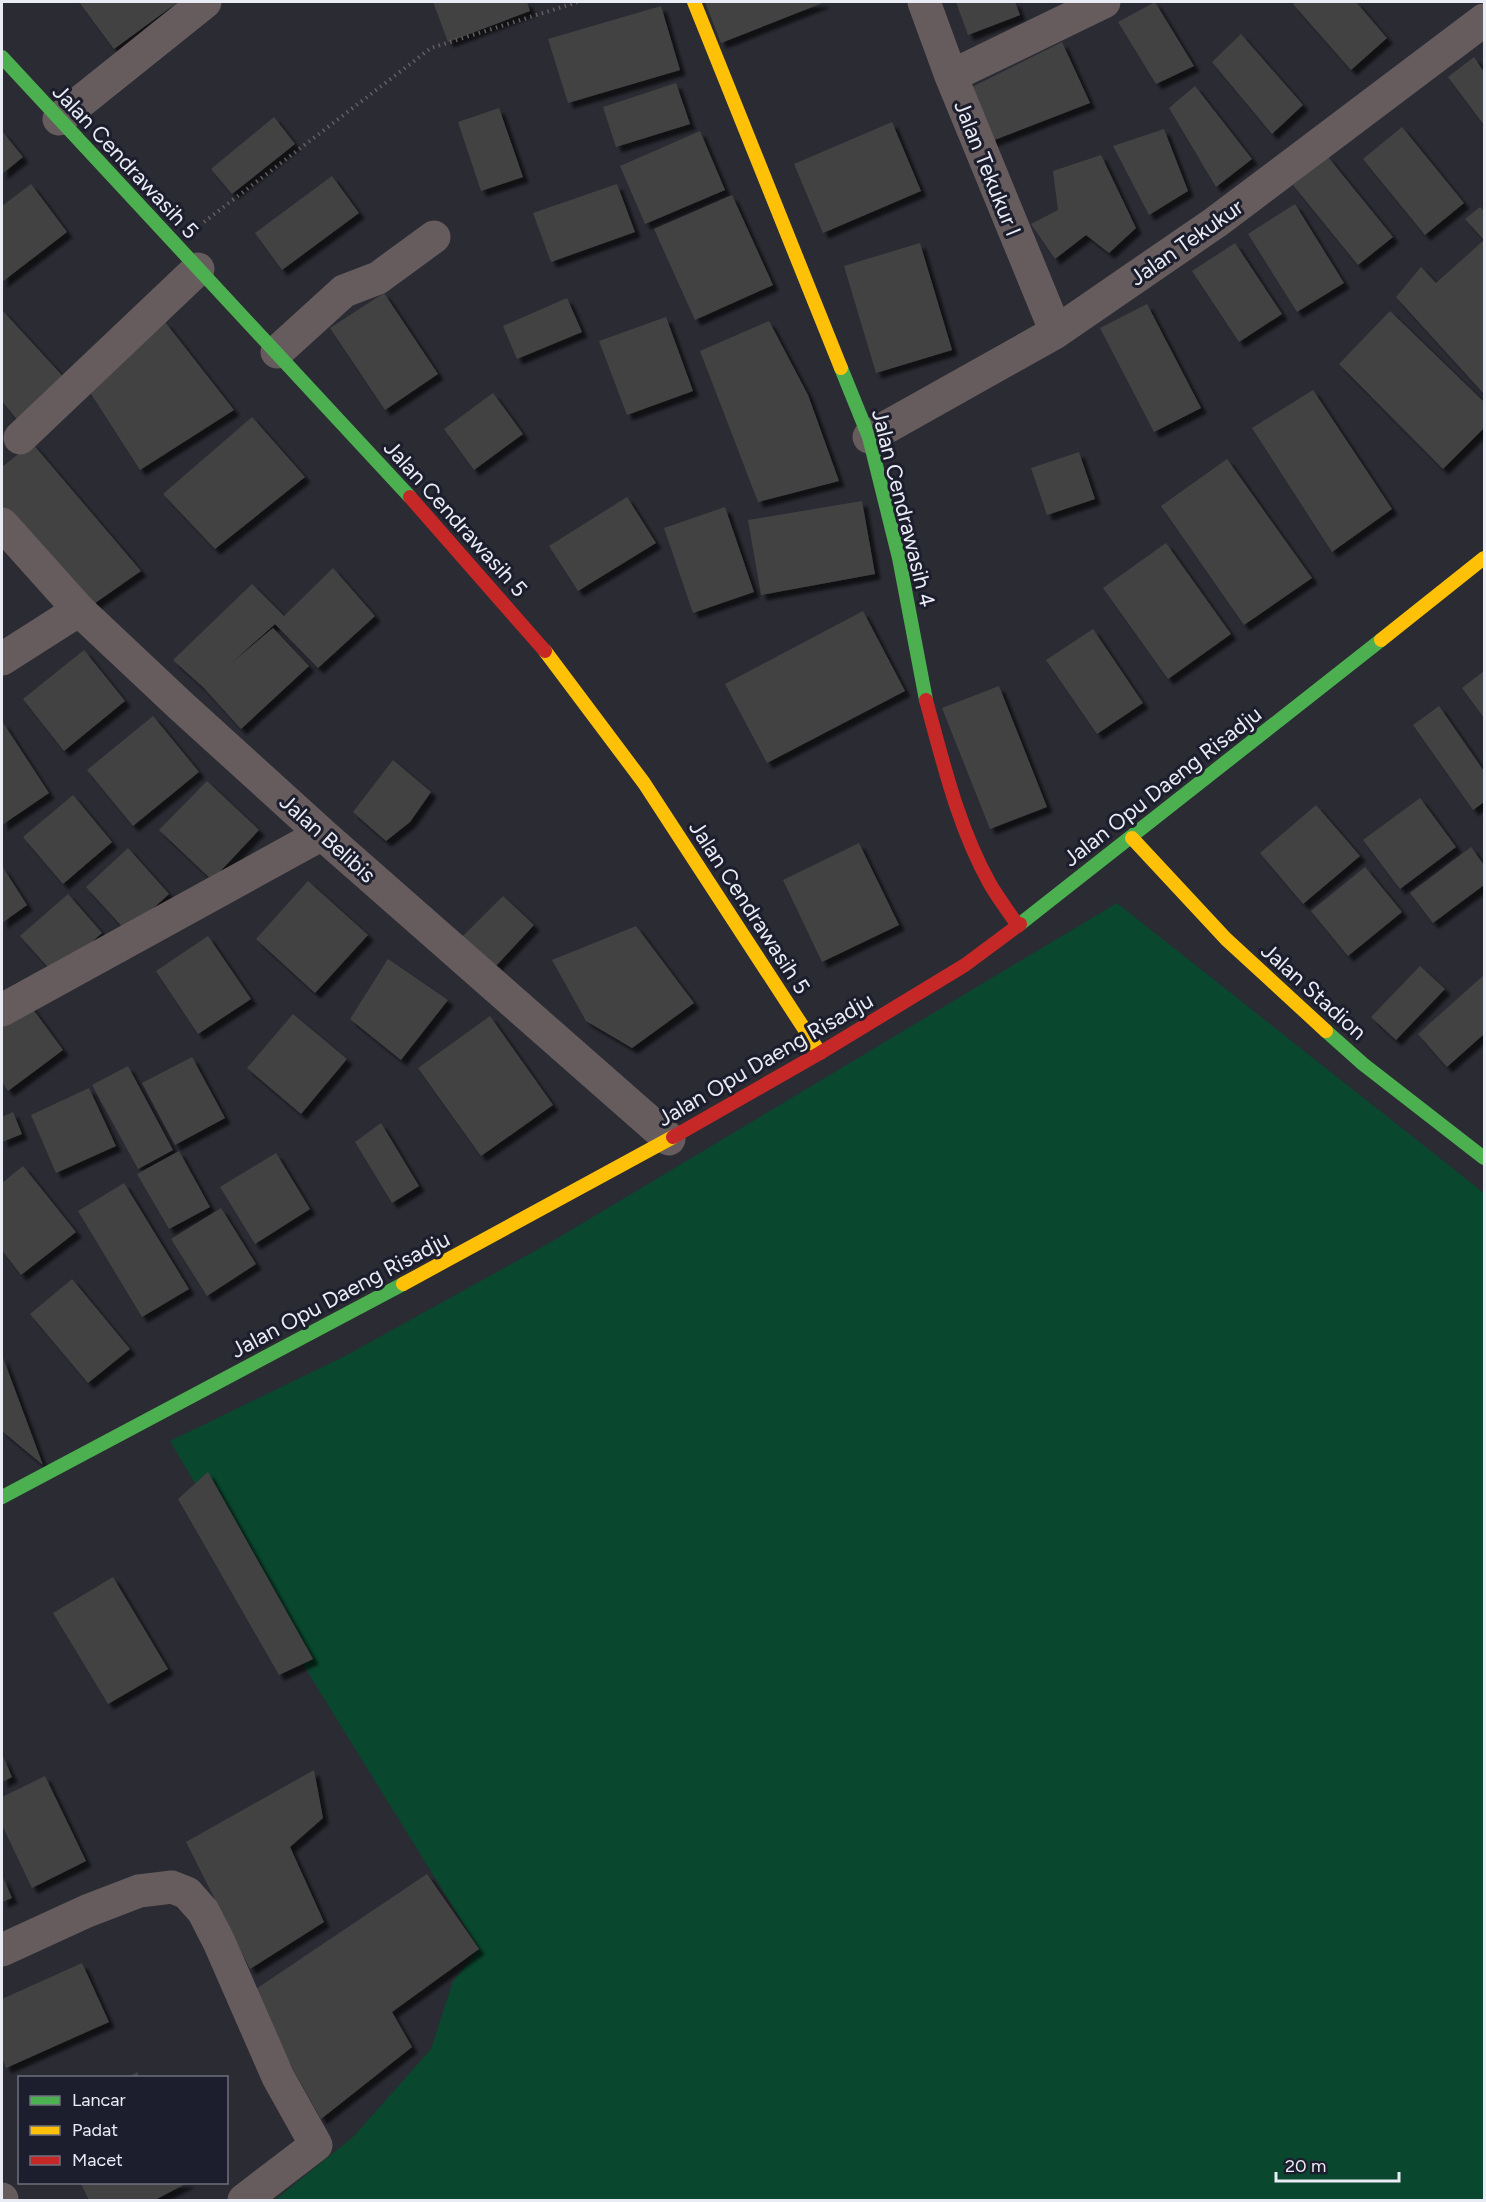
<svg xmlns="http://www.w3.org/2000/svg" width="1486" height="2202" font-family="Figtree,sans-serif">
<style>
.green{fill:#09472f}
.building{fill:#434243;filter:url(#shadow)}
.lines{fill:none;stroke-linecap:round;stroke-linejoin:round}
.path{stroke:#655e60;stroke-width:4;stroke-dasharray:1.5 4.5;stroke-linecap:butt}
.street{stroke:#675c5d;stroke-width:33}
.fast{stroke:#4caf50;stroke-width:14}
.slow{stroke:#ffc107;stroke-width:14}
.jam{stroke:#c62828;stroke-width:14}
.labels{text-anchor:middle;stroke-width:6;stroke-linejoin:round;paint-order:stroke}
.street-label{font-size:22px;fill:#e9ebf5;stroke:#1d1e2d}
</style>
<defs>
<filter id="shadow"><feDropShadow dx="5.5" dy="5.5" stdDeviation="1.5" flood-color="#0009"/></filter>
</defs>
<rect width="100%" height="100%" fill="#2a2b33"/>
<path class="green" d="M 1117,903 L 1484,1193 L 1484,2200 L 275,2200 L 353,2137 L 431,2049 L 453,1981 L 479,1949 L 289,1642 L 170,1441 L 345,1356 L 551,1242 Z"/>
<path class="building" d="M 79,2 L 178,2 L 114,49 Z
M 433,2 L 527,2 L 530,11 L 448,42 Z
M 705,2 L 825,2 L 721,43 Z
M 956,2 L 1015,2 L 1020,15 L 968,35 Z
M 1155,2 L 1194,66 L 1156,84 L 1118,22 Z
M 1296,2 L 1356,2 L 1387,38 L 1351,70 L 1293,4 Z
M 661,6 L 680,70 L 568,103 L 548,39 Z
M 1241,34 L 1303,105 L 1272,134 L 1212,62 Z
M 1062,42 L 1090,103 L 984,144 L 964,91 Z
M 1474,57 L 1484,72 L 1484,125 L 1448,77 Z
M 676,83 L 690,124 L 616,147 L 603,107 Z
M 1195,86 L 1252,159 L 1216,187 L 1169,108 Z
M 499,108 L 523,177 L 481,191 L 458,122 Z
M 274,117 L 295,144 L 232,194 L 211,169 Z
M 892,122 L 921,191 L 823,233 L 794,164 Z
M 1402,127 L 1464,203 L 1425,235 L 1363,159 Z
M 1164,129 L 1188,191 L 1149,215 L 1113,146 Z
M 2,131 L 23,157 L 2,174 Z
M 700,131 L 725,190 L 645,224 L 620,166 Z
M 1101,155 L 1136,228 L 1109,253 L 1086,235 L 1055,259 L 1031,224 L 1058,210 L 1053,171 Z
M 1328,157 L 1393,237 L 1358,265 L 1293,185 Z
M 332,176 L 359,213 L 282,270 L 255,233 Z
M 31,184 L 67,232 L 2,282 L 2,206 Z
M 617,184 L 635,232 L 551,262 L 533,213 Z
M 732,195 L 773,285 L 695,320 L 654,229 Z
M 1295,204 L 1344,283 L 1297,312 L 1248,234 Z
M 1480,207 L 1484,211 L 1484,394 L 1396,297 L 1421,267 L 1436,283 L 1484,240 L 1465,219 Z
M 920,243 L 952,350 L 876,373 L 844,266 Z
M 1235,243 L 1282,314 L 1239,342 L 1192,271 Z
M 384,293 L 438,374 L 385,410 L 330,328 Z
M 567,298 L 582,332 L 517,359 L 503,326 Z
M 1147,304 L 1201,408 L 1154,432 L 1100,328 Z
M 2,310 L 69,383 L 23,427 L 2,401 Z
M 1390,311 L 1484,402 L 1484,428 L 1443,469 L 1339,364 Z
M 666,317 L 693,391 L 627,415 L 599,341 Z
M 769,321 L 808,395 L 839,481 L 758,502 L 700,351 Z
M 165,322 L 234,410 L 140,470 L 84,383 Z
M 1313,390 L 1392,509 L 1332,552 L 1252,428 Z
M 493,393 L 523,434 L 474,470 L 444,429 Z
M 252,417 L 305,477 L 215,549 L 163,494 Z
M 32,443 L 141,571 L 88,608 L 2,507 L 2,467 Z
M 1079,452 L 1095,499 L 1047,515 L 1031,468 Z
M 1227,459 L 1312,578 L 1244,625 L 1161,506 Z
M 627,497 L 656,543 L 578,591 L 549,546 Z
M 862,501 L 875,574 L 761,595 L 748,520 Z
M 725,507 L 754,592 L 693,613 L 664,528 Z
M 1166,543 L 1231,634 L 1168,679 L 1103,588 Z
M 333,568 L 375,616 L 318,668 L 275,624 L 229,665 L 273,628 L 309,666 L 241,729 L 204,688 L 173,660 L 252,584 L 284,616 Z
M 863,611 L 905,691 L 767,763 L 725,684 Z
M 1093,629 L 1143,703 L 1097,734 L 1046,660 Z
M 84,650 L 125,701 L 64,751 L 23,699 Z
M 1484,671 L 1484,718 L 1462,688 Z
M 999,686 L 1047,807 L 990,829 L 942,708 Z
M 1439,706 L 1484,771 L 1484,802 L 1473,810 L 1413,725 Z
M 153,716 L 199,772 L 133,826 L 87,770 Z
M 2,721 L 49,793 L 2,825 Z
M 393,760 L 431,792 L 410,822 L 386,841 L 353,812 Z
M 207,781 L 259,830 L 212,880 L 159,830 Z
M 73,795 L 112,842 L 63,884 L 23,837 Z
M 1420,798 L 1456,847 L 1400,889 L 1363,840 Z
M 1316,805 L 1360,856 L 1303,904 L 1260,853 Z
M 859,843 L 899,925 L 822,962 L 783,880 Z
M 1471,847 L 1484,865 L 1484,885 L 1433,923 L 1410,893 Z
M 128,848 L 169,894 L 127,932 L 86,887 Z
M 2,866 L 27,905 L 2,923 Z
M 1365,867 L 1402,912 L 1348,956 L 1311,911 Z
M 308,881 L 368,935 L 315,993 L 256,939 Z
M 68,894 L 102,933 L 55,975 L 20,936 Z
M 503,896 L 534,925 L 496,966 L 461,938 Z
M 636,926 L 694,1003 L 632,1048 L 586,1021 L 552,960 Z
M 208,936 L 251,999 L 198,1034 L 156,971 Z
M 388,959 L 448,1000 L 401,1060 L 350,1019 Z
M 1420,966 L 1445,989 L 1396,1040 L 1371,1017 Z
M 1484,975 L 1484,1034 L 1447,1067 L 1418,1034 Z
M 27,1001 L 63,1050 L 8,1091 L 2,1082 L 2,1020 Z
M 293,1014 L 347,1059 L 301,1114 L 247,1068 Z
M 490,1016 L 553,1105 L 481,1156 L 418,1068 Z
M 192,1057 L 225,1118 L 175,1145 L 142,1083 Z
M 128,1066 L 173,1150 L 138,1169 L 92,1085 Z
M 89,1088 L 116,1146 L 56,1173 L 31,1115 Z
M 13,1112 L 22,1134 L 2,1142 L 2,1117 Z
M 381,1123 L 419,1186 L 392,1203 L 355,1142 Z
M 179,1151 L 210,1207 L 169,1229 L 137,1174 Z
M 276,1153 L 310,1209 L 255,1244 L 220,1187 Z
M 23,1166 L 76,1232 L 21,1275 L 2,1250 L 2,1183 Z
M 124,1183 L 189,1289 L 142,1317 L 78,1211 Z
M 221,1208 L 256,1264 L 207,1296 L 171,1239 Z
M 72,1279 L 130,1349 L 88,1383 L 30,1314 Z
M 2,1355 L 43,1465 L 2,1431 Z
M 208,1472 L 313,1659 L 279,1675 L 178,1499 Z
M 113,1577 L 168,1669 L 108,1704 L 53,1613 Z
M 2,1754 L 12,1777 L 2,1782 Z
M 314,1770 L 323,1818 L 290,1847 L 324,1922 L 250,1969 L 186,1842 Z
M 45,1776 L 86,1861 L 32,1888 L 2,1825 L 2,1797 Z
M 427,1874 L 479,1949 L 392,2012 L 412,2047 L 321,2119 L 250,1993 Z
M 2,1875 L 12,1898 L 2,1902 Z
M 82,1963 L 109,2022 L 6,2068 L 2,2058 L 2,1999 Z
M 137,2072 L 140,2078 L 127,2078 Z
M 80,2182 L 189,2182 L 155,2200 L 89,2200 Z"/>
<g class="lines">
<path class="path" d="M 204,222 L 431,48 L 578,2"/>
<path class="street" d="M 924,2 L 951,76 L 1056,332
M 951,76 L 1104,2
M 59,119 L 205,2
M 277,352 L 344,291 L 378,278 L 434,237
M 869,437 L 1056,332 L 1216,222 L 1484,20
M 20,438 L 198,269
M 2,524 L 79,610 L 180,705 L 322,834 L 669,1139
M 2,659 L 79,610
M 2,1010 L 322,834
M 2,1950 L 87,1911 L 139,1891 L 172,1887 L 187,1893 L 203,1911 L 219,1942 L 278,2077 L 316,2145 L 244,2200
M 2,2199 L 2,2200"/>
<path class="fast" d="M 2,57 L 410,497
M 841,368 L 869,437 L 899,558 L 926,700
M 1020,924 L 1381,640
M 1326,1031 L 1363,1064 L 1484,1158
M 2,1497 L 403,1284"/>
<path class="slow" d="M 694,2 L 841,368
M 1381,640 L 1484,558
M 545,651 L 644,783 L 820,1053
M 1132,838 L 1226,939 L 1326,1031
M 403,1284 L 673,1137"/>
<path class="jam" d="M 410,497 L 545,651
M 926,700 C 943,762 958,827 990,884 C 998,898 1009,912 1018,926
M 673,1137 L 820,1053 L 965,965 L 1020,924"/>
</g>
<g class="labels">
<g class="street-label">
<text transform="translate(126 161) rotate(47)" y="8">Jalan Cendrawasih 5</text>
<text transform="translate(988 168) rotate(68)" y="8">Jalan Tekukur I</text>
<text transform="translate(1186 242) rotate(-35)" y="8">Jalan Tekukur</text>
<text transform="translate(904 508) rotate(76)" y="8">Jalan Cendrawasih 4</text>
<text transform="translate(456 518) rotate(48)" y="8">Jalan Cendrawasih 5</text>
<text transform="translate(1162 786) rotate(-38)" y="8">Jalan Opu Daeng Risadju</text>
<text transform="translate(328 838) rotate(42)" y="8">Jalan Belibis</text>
<text transform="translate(750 907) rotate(57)" y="8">Jalan Cendrawasih 5</text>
<text transform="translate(1314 991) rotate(42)" y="8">Jalan Stadion</text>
<text transform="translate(765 1059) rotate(-30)" y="8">Jalan Opu Daeng Risadju</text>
<text transform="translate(340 1294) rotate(-28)" y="8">Jalan Opu Daeng Risadju</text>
</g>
</g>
<rect width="1486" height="2202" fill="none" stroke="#e9ebf5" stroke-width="6"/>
<rect x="18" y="2076" width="210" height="108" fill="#1d1e2d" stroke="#6f707d" stroke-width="1.5"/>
<rect x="30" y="2096" width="30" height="9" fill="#4caf50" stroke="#6f707d" stroke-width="1.5"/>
<text x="72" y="2106" font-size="18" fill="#e9ebf5">Lancar</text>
<rect x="30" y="2126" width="30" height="9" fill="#ffc107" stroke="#6f707d" stroke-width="1.5"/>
<text x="72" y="2136" font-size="18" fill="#e9ebf5">Padat</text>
<rect x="30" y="2156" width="30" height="9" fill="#c62828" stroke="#6f707d" stroke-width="1.5"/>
<text x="72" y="2166" font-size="18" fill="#e9ebf5">Macet</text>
<path d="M1276 2172v9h123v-9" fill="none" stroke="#e9ebf5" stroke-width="3"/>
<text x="1285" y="2172" font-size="18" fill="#e9ebf5" stroke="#1d1e2d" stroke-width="4.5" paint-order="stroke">20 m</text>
</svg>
